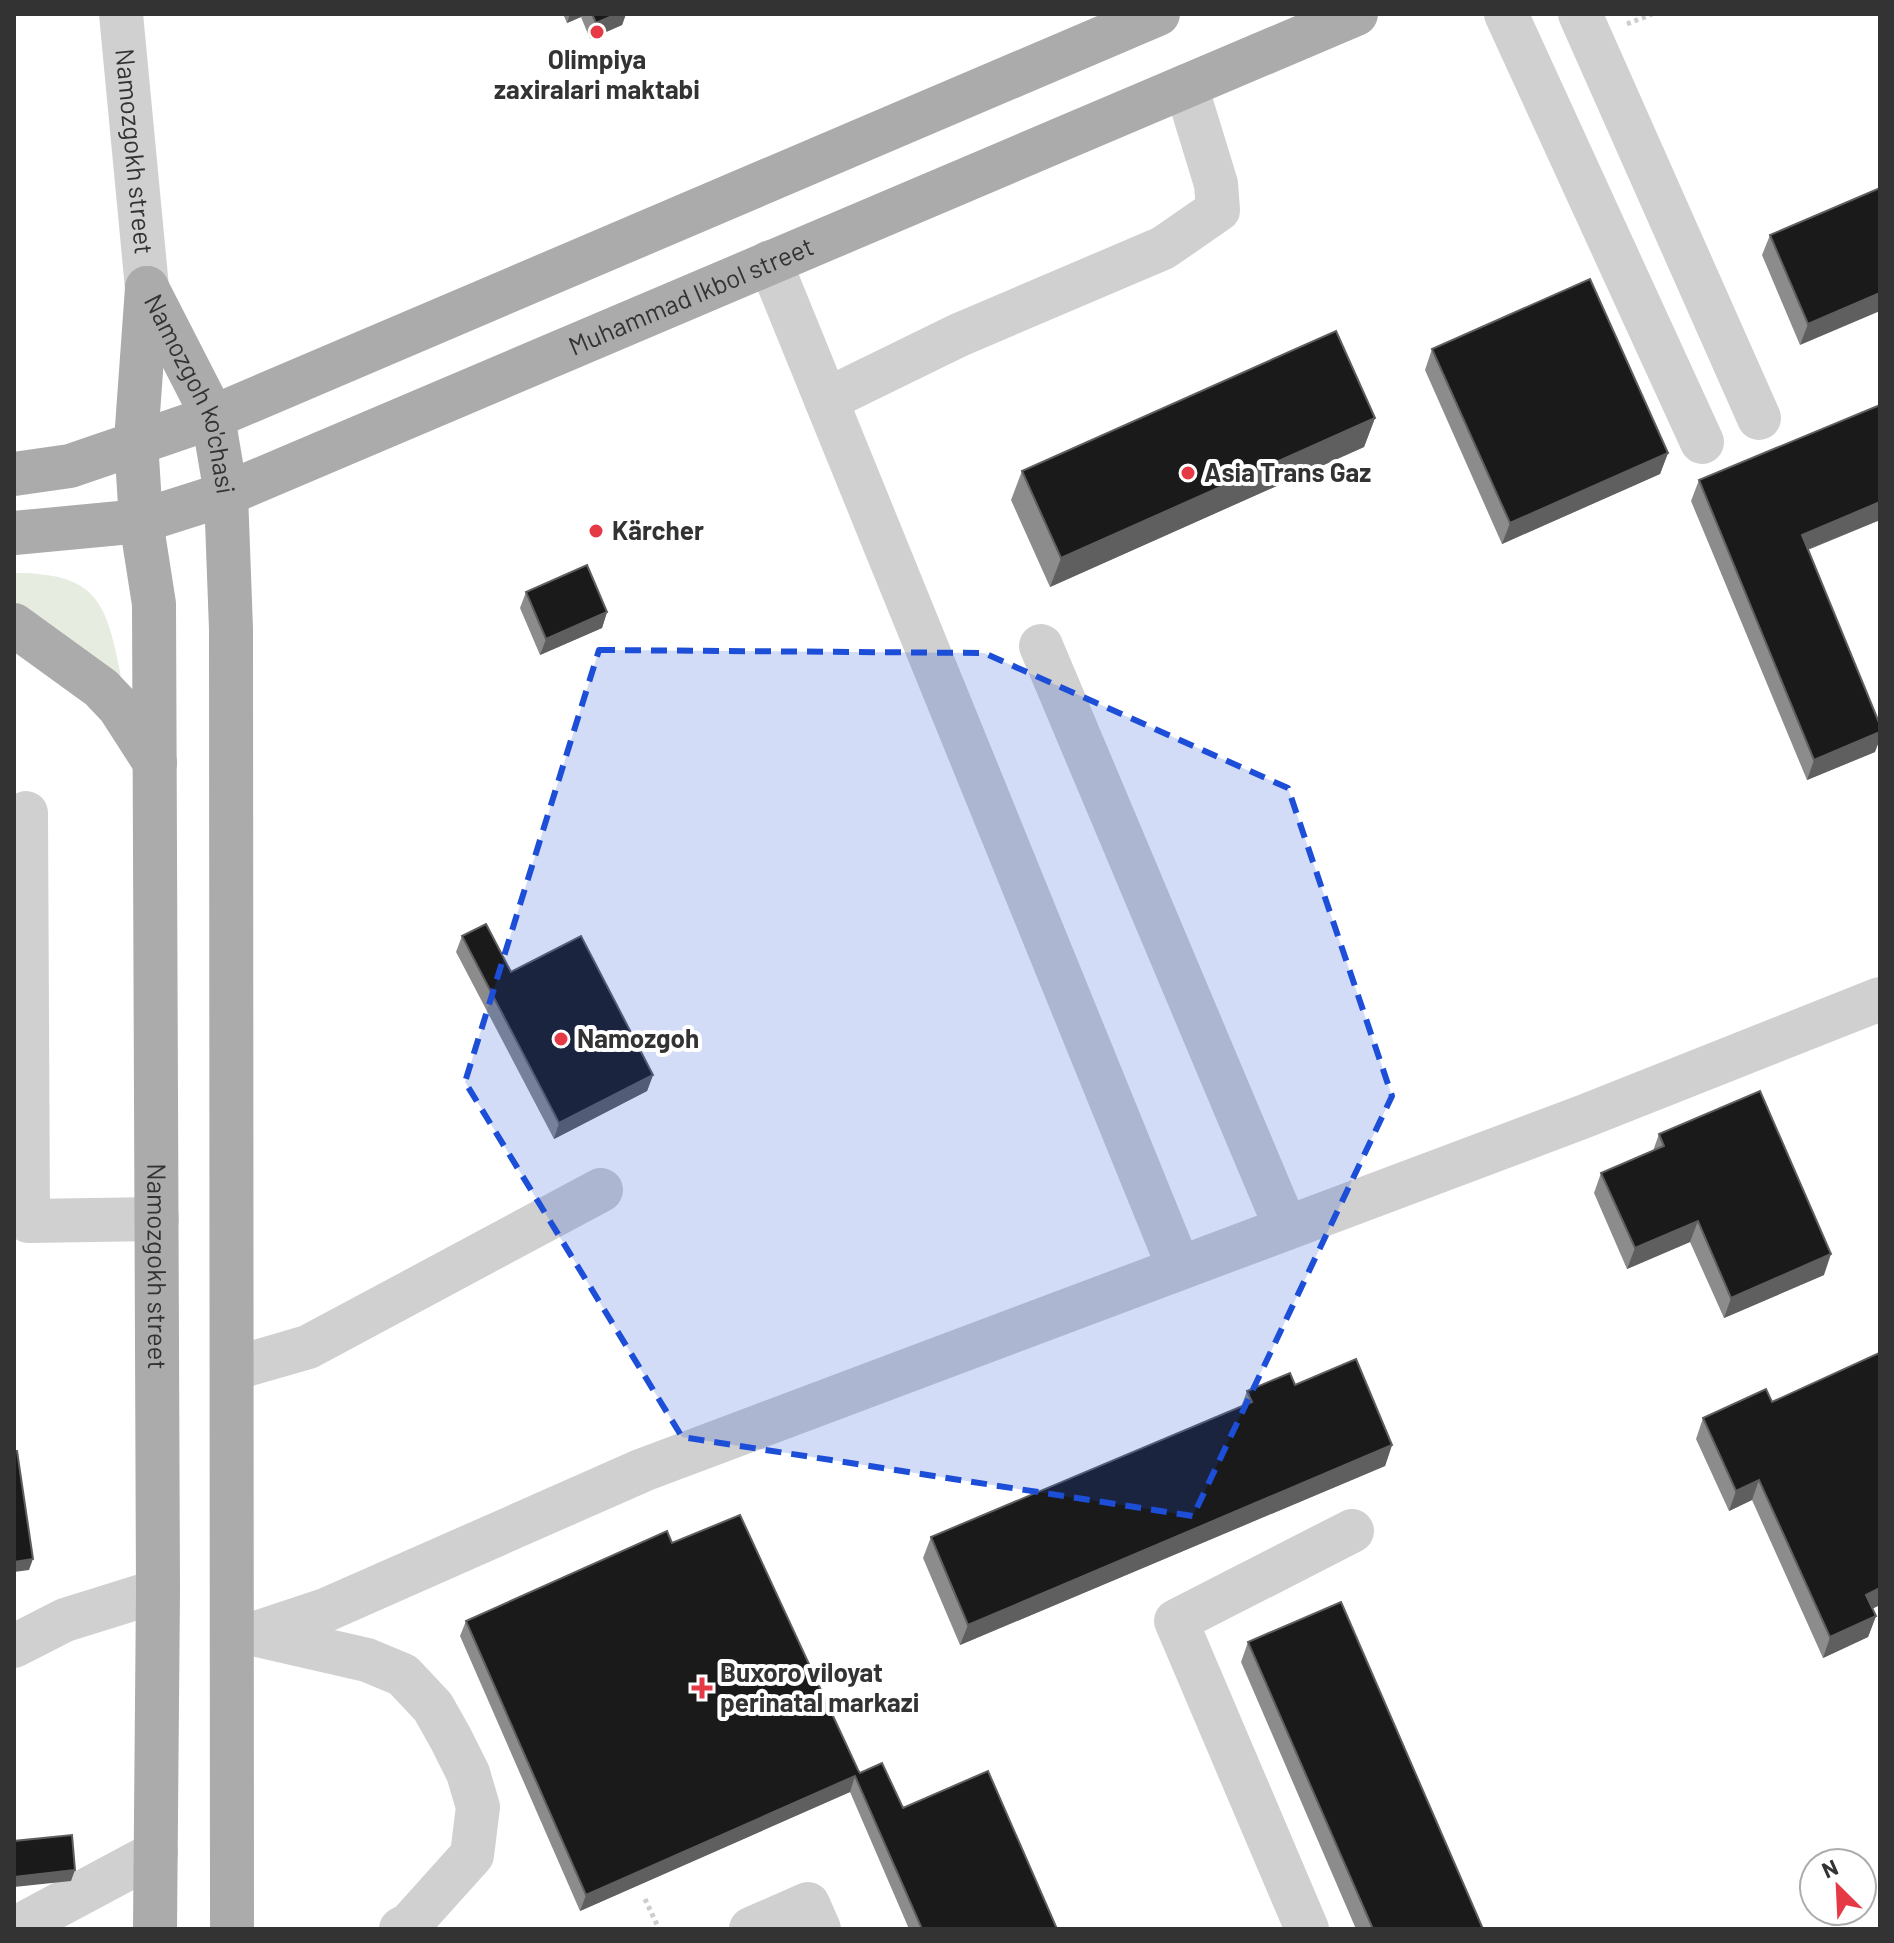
<svg xmlns="http://www.w3.org/2000/svg" width="1894" height="1943" font-family="Barlow,sans-serif">
<style>
.green{fill:#e6ecdf}
.lines{fill:none;stroke-linecap:round;stroke-linejoin:round}
.path{stroke:#cdcdcd;stroke-width:5;stroke-dasharray:4 4;stroke-linecap:butt}
.minor{stroke:#d0d0d0;stroke-width:44}
.major{stroke:#ababab;stroke-width:44}
.wall{fill:#8c8c8c}
.shaded-wall{fill:#5f5f5f}
.building{fill:#1a1a1a;stroke:#5f5f5f;stroke-width:2}
.marked{fill:#1d4ed8;fill-opacity:0.2;stroke:#1d4ed8;stroke-width:6;stroke-dasharray:16 10;stroke-linejoin:round}
.poi-dot{fill:#e63946;stroke:#fff;stroke-width:3}
.labels{text-anchor:middle;stroke-width:8;stroke-linejoin:round;paint-order:stroke}
.poi-label{font-size:26px;font-weight:bold;fill:#333;stroke:#fff;text-anchor:start}
.street-label{font-size:26px;fill:#333;stroke:#fff}
</style>
<rect width="100%" height="100%" fill="#fff"/>
<path class="green" d="M 14,573 C 99,573 106,603 121,677 L 14,609 Z"/>
<g class="lines">
<path class="path" d="M 1627,24 L 1652,14
M 645,1899 L 659,1929"/>
<g class="minor">
<path id="s1" d="M 121,14 L 147,288"/>
<path d="M 1506,14 L 1702,442"/>
<path d="M 1580,14 L 1759,418"/>
<path d="M 770,262 L 1179,1268"/>
<path d="M 826,400 L 959,335 L 1163,248 L 1218,210 L 1216,184 L 1186,86"/>
<path d="M 1041,646 L 1286,1228"/>
<path d="M 26,813 L 28,1221 L 157,1219"/>
<path d="M 232,1369 L 308,1347 L 601,1190"/>
<path d="M 253,1634 L 367,1660 L 403,1675 L 433,1707 L 451,1739 L 468,1773 L 478,1807 L 472,1855 L 410,1924 L 401,1929"/>
<path d="M 233,1635 L 253,1634 L 328,1609 L 643,1470 L 1585,1116 L 1880,999"/>
<path d="M 14,1646 L 65,1620 L 158,1591"/>
<path d="M 14,1929 L 156,1853"/>
<path d="M 751,1929 L 808,1904 L 819,1929"/>
<path d="M 1307,1929 L 1176,1621 L 1352,1531"/>
</g>
<g class="major">
<path id="s2" d="M 147,288 L 213,417 L 226,494 L 231,629 L 232,1929"/>
<path id="s3" d="M 147,288 L 136,441 L 141,521 L 154,604 L 158,1591 L 155,1929"/>
<path d="M 14,474 L 70,466 L 213,417 L 1158,14"/>
<path id="s4" d="M 14,533 L 141,521 L 226,494 L 1356,14"/>
<path d="M 14,625 L 101,688 L 119,707 L 155,763"/>
</g>
</g>
<path class="wall" d="M 563,14 L 626,14 L 622,25 L 590,39 L 581,17 L 567,23 Z
M 1880,188 L 1800,345 L 1762,255 L 1770,235 Z
M 1432,349 L 1668,453 L 1660,474 L 1502,544 L 1425,370 Z
M 1880,405 L 1880,520 L 1808,550 L 1875,752 L 1807,780 L 1691,501 L 1699,480 Z
M 1375,418 L 1364,447 L 1050,587 L 1011,500 L 1022,471 Z
M 526,592 L 607,612 L 602,628 L 540,655 L 520,608 Z
M 462,936 L 653,1075 L 647,1091 L 554,1139 L 456,952 Z
M 1659,1134 L 1824,1275 L 1724,1318 L 1690,1242 L 1627,1269 L 1594,1193 L 1601,1173 L 1653,1151 Z
M 1880,1356 L 1880,1605 L 1872,1609 L 1876,1616 L 1868,1637 L 1823,1658 L 1752,1500 L 1729,1511 L 1696,1439 L 1703,1418 L 1772,1402 Z
M 1295,1385 L 1392,1445 L 1385,1466 L 960,1645 L 923,1558 L 931,1537 L 1241,1407 L 1247,1391 Z
M 672,1543 L 858,1770 L 903,1808 L 1057,1929 L 909,1929 L 850,1792 L 580,1911 L 460,1636 L 466,1621 Z
M 1248,1642 L 1483,1929 L 1356,1929 L 1241,1662 Z"/>
<path class="shaded-wall" d="M 570,14 L 582,14 L 581,17 L 567,23 Z
M 617,14 L 626,14 L 622,25 L 590,39 L 596,23 Z
M 1880,293 L 1880,311 L 1800,345 L 1808,324 Z
M 1375,418 L 1364,447 L 1050,587 L 1061,558 Z
M 1668,453 L 1660,474 L 1502,544 L 1510,523 Z
M 1880,502 L 1880,520 L 1794,555 L 1802,535 Z
M 607,612 L 602,628 L 540,655 L 546,639 Z
M 1880,732 L 1880,739 L 1875,752 L 1807,780 L 1814,760 Z
M 653,1075 L 647,1091 L 554,1139 L 559,1123 Z
M 1698,1221 L 1690,1242 L 1627,1269 L 1635,1248 Z
M 1831,1254 L 1824,1275 L 1724,1318 L 1731,1298 Z
M 1392,1445 L 1385,1466 L 960,1645 L 968,1625 Z
M 1759,1480 L 1752,1500 L 1729,1511 L 1736,1491 Z
M 33,1559 L 29,1570 L 14,1572 L 14,1562 Z
M 1880,1588 L 1880,1605 L 1858,1615 L 1866,1595 Z
M 1876,1616 L 1868,1637 L 1823,1658 L 1830,1637 Z
M 855,1776 L 850,1792 L 580,1911 L 586,1895 Z
M 75,1870 L 71,1881 L 14,1887 L 14,1877 Z"/>
<path class="building" d="M 592,14 L 617,14 L 596,23 Z
M 1880,188 L 1880,293 L 1808,324 L 1770,235 Z
M 1590,279 L 1668,453 L 1510,523 L 1432,349 Z
M 1336,331 L 1375,418 L 1061,558 L 1022,471 Z
M 1880,405 L 1880,502 L 1802,535 L 1880,725 L 1880,732 L 1814,760 L 1699,480 Z
M 587,565 L 607,612 L 546,639 L 526,592 Z
M 486,924 L 511,972 L 581,936 L 653,1075 L 559,1123 L 462,936 Z
M 1760,1091 L 1831,1254 L 1731,1298 L 1698,1221 L 1635,1248 L 1601,1173 L 1664,1146 L 1659,1134 Z
M 1879,1353 L 1880,1356 L 1880,1588 L 1866,1595 L 1876,1616 L 1830,1637 L 1759,1480 L 1736,1491 L 1703,1418 L 1766,1389 L 1772,1402 Z
M 1356,1359 L 1392,1445 L 968,1625 L 931,1537 L 1252,1402 L 1247,1391 L 1290,1373 L 1295,1385 Z
M 14,1451 L 17,1451 L 33,1559 L 14,1562 Z
M 740,1515 L 858,1770 L 860,1773 L 882,1763 L 903,1808 L 988,1771 L 1057,1929 L 922,1929 L 855,1776 L 586,1895 L 466,1621 L 667,1531 L 672,1543 Z
M 1341,1602 L 1483,1929 L 1373,1929 L 1248,1642 Z
M 72,1835 L 75,1870 L 14,1877 L 14,1841 Z"/>
<path class="marked" d="M 599,650 L 984,653 L 1288,788 L 1392,1096 L 1193,1516 L 682,1437 L 465,1082 Z"/>
<g class="poi-dot">
<circle cx="597" cy="32" r="8"/>
<circle cx="1188" cy="473" r="8"/>
<circle cx="596" cy="531" r="8"/>
<circle cx="561" cy="1039" r="8"/>
<path d="M698 1676h8v8h8v8h-8v8h-8v-8h-8v-8h8z"/>
</g>
<g class="labels">
<g class="poi-label">
<text x="597" y="69" text-anchor="middle">Olimpiya<tspan x="597" dy="30">zaxiralari maktabi</tspan></text>
<text x="1204" y="482">Asia Trans Gaz</text>
<text x="612" y="540">Kärcher</text>
<text x="577" y="1048">Namozgoh</text>
<text x="720" y="1682">Buxoro viloyat<tspan x="720" dy="30">perinatal markazi</tspan></text>
</g>
<g class="street-label">
<text dy="9" stroke="none"><textPath href="#s1" startOffset="138">Namozgokh street</textPath></text>
<text dy="9" stroke="none"><textPath href="#s4" startOffset="722">Muhammad Ikbol street</textPath></text>
<text dy="9" stroke="none"><textPath href="#s2" startOffset="116">Namozgoh ko'chasi</textPath></text>
<text dy="9" stroke="none"><textPath href="#s3" startOffset="980">Namozgokh street</textPath></text>
</g>
</g>
<rect width="1894" height="1943" fill="none" stroke="#333333" stroke-width="32"/>
<g transform="translate(1838 1887) rotate(336)"><circle r="38" fill="#ffffff" stroke="#adadad" stroke-width="2"/>
<path d="M0-6L14 30L0 20L-14 30Z" fill="#e63946"/>
<text y="-12" font-size="22" font-weight="bold" text-anchor="middle" fill="#333333">N</text>
</g>
</svg>
